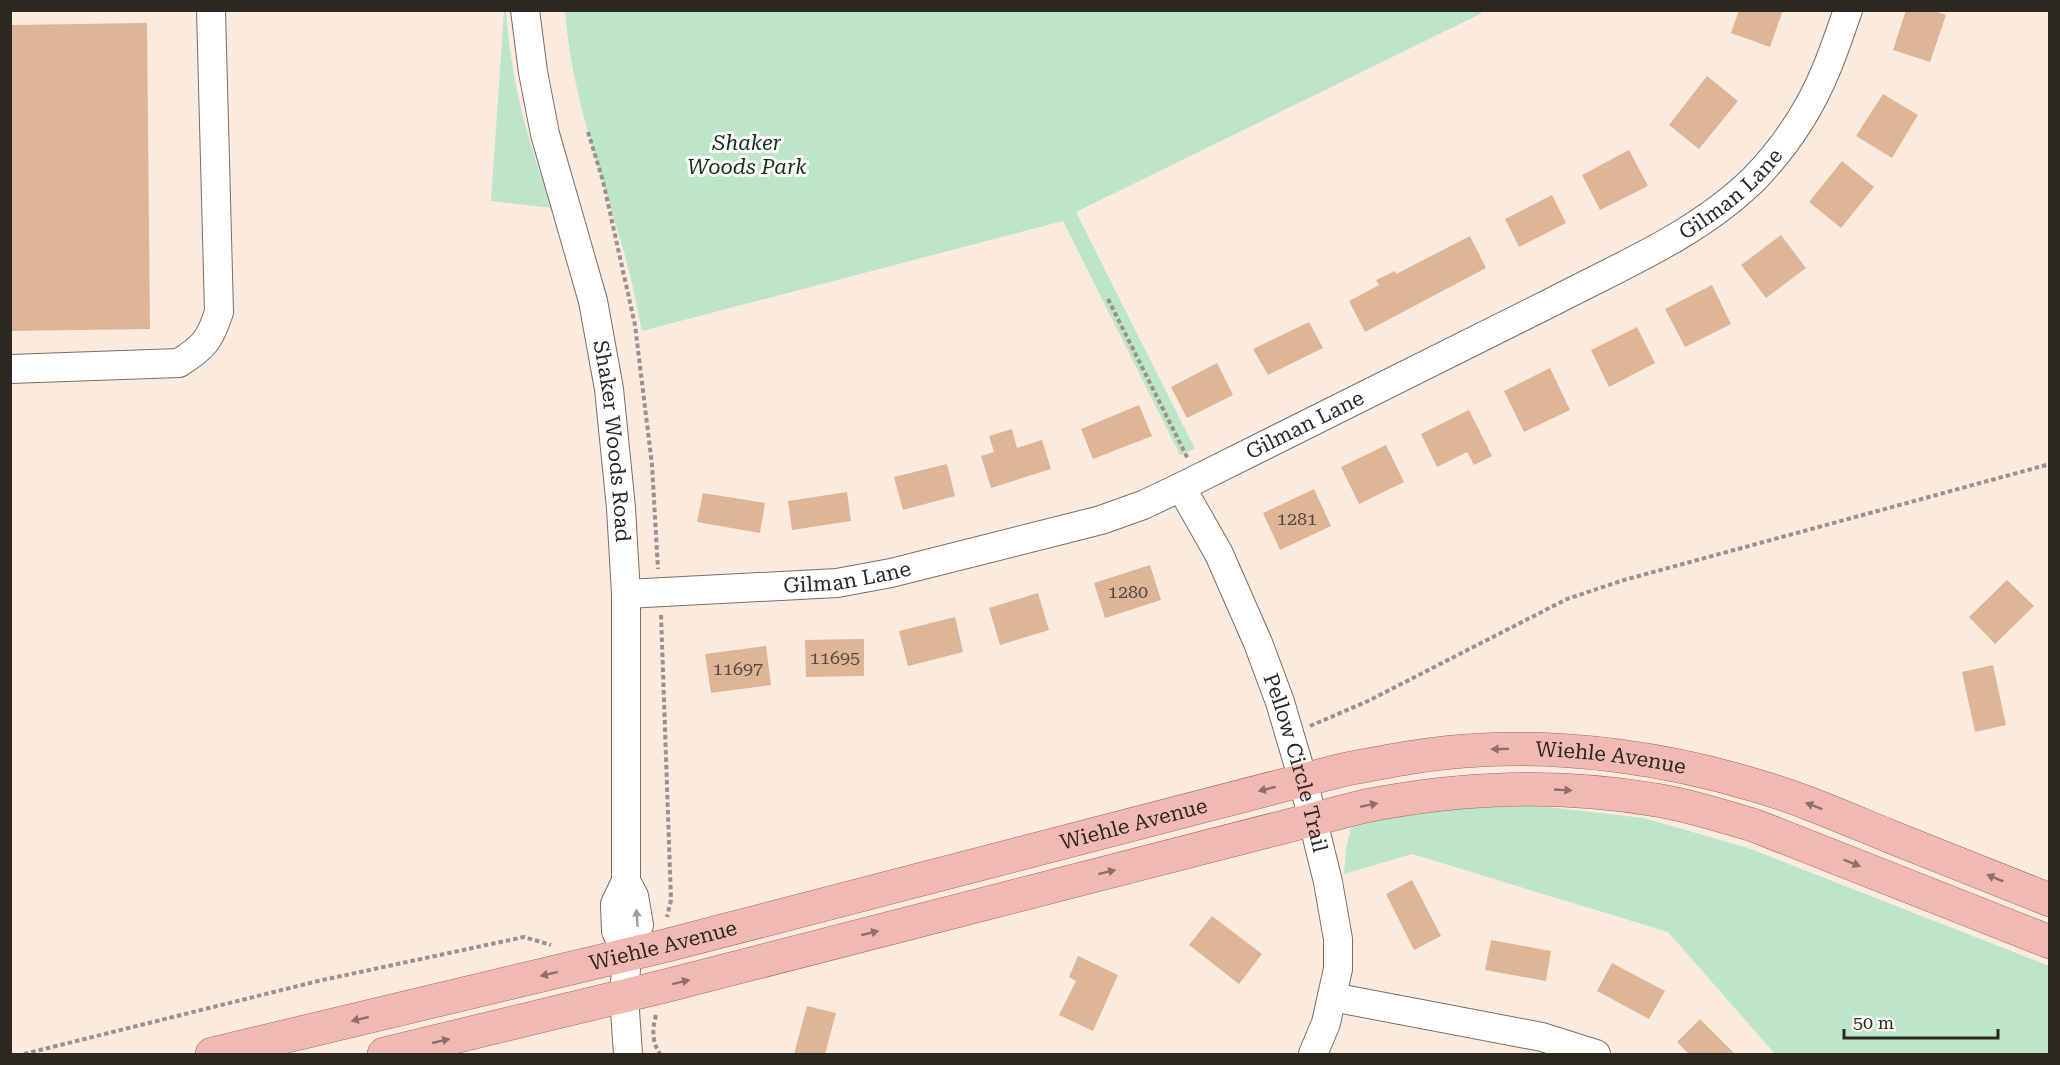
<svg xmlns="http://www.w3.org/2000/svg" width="2060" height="1065" font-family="'Roboto Serif',serif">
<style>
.green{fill:#bde6c8}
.building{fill:#deb597}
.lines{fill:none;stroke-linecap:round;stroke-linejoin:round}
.minor-casing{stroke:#7c6d63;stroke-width:30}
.major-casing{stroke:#a5675d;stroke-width:34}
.path{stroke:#9d9188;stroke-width:4;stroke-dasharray:4.5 3;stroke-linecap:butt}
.minor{stroke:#fff;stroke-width:28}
.major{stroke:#f0b9b1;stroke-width:33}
.oneway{fill:#8e706a}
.oneway2{fill:#a09e9c}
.labels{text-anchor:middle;stroke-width:6;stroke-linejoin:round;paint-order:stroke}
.number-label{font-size:18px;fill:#594a3f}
.park-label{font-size:21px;font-style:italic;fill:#0e311c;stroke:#fefbf9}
.street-label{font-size:21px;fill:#2d2722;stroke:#fefbf9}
</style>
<rect width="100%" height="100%" fill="#fbebdf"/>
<path class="green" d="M 504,11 L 506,11 C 511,81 527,142 553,208 L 491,201 Z
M 1478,11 L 1482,13 L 1076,212 L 1195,449 L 1180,455 L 1063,221 L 642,331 C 636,303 631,274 622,246 C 600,169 571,92 565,11 Z
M 1494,806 L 1539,806 L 1644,818 L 1748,848 L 2049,966 L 2049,1054 L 1775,1054 L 1668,932 L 1412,854 L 1344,874 L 1346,849 L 1351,828 C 1397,812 1446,810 1494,806 Z"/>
<path class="building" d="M 1739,10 L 1783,10 L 1770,47 L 1731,33 Z
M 1906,10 L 1932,10 L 1946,15 L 1930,62 L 1893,50 Z
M 147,23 L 150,329 L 10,331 L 10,25 Z
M 1707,76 L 1738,101 L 1699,149 L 1669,125 Z
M 1883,94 L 1918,115 L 1892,158 L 1856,136 Z
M 1629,150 L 1648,186 L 1600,210 L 1582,175 Z
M 1842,161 L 1874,187 L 1841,228 L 1809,202 Z
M 1552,195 L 1566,223 L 1519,247 L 1505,219 Z
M 1781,235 L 1806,268 L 1766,298 L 1741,265 Z
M 1470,236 L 1486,268 L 1365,332 L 1349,301 L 1379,285 L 1376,280 L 1395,271 L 1396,274 Z
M 1712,285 L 1731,324 L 1685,347 L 1665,309 Z
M 1309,322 L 1323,348 L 1268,375 L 1253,349 Z
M 1637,327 L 1655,363 L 1609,387 L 1591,350 Z
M 1217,363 L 1233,395 L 1187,418 L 1171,387 Z
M 1550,368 L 1570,410 L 1524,432 L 1504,391 Z
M 1139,405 L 1152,436 L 1093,459 L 1081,429 Z
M 1469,410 L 1492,456 L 1474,465 L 1467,452 L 1437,467 L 1421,434 Z
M 1012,429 L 1017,448 L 1042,440 L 1051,469 L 991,488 L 981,456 L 994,452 L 989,436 Z
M 1386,445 L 1404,482 L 1359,504 L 1341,467 Z
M 947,464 L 955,496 L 903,510 L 894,477 Z
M 1314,489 L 1331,526 L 1280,550 L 1263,513 Z
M 847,492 L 851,521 L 792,530 L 788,501 Z
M 703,493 L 765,503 L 760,533 L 697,522 Z
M 1150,565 L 1161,600 L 1105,618 L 1094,583 Z
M 2007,580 L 2034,606 L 1995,644 L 1969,617 Z
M 1038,593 L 1049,630 L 1000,645 L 989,608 Z
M 955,617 L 963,652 L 908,666 L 899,631 Z
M 864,639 L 864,676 L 806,677 L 805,640 Z
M 766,646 L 771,685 L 711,693 L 705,654 Z
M 1993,665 L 2006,725 L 1975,732 L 1962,672 Z
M 1412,880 L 1441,936 L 1414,950 L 1386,894 Z
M 1212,916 L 1262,954 L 1239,984 L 1189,945 Z
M 1491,940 L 1551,951 L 1546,981 L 1485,970 Z
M 1078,956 L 1118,975 L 1093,1031 L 1059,1015 L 1076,981 L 1069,977 Z
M 1612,963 L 1665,991 L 1649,1019 L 1597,991 Z
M 807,1006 L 836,1013 L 825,1054 L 794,1054 Z
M 1700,1019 L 1735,1054 L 1689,1054 L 1677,1042 Z"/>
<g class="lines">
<defs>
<g id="minor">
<path id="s1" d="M 525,10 L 533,72 L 545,134 L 593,301 L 609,389 L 621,508 L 626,594 L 626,881 L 615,904 L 616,931 L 627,955"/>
<path d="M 10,369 L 179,363 C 204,347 210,340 219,312 L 211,10"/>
<path id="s2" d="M 1181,487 L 1219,554 L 1258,643 L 1280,702 L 1303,780 L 1328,882 L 1338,939 L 1338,969 L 1326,1023 L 1313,1054"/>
<path id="s3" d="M 626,594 L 837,583 L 891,573 L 1101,520 L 1143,505 L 1181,487 C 1305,424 1430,364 1554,301 C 1623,265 1698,234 1754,179 C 1784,148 1810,109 1826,70 C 1834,51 1841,30 1848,10"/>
<path d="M 626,881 L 634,896 L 639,925 L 627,955 L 624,996 L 628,1054"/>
<path d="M 1332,997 L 1542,1037 L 1596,1054"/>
</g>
<g id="major">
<path id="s4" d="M 212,1054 L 668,945 L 1342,770 C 1388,761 1434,752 1481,750 C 1570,745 1669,759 1754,785 C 1800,798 1845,818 1889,836 C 1943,858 1996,878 2050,900"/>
<path d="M 384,1054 L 669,985 L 1365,806 C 1463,787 1557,783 1656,800 C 1689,805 1721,816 1753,825 L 2050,942"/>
</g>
</defs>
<use href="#minor" class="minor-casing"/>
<use href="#major" class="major-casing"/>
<path class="path" d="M 588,132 L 603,181 L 635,325 L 652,465 L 658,569
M 1108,299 L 1188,459
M 661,615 L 671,900 L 667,917
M 1310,726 L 1368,701 L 1567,599 L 1624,580 L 2050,464
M 656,1015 C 652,1029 652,1042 660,1054
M 24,1054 L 318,981 L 524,937 L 551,945"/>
<use href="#minor" class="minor"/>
<use href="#major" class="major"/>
</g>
<defs><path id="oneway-solid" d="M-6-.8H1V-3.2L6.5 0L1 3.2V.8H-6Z" transform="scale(1.5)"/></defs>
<g class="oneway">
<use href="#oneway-solid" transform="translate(1500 749) rotate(179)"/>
<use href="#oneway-solid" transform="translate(1267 789) rotate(166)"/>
<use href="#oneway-solid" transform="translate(1563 790) rotate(3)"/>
<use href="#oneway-solid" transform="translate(1369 805) rotate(-12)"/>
<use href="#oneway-solid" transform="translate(1814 806) rotate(-159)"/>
<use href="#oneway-solid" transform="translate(1852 863) rotate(22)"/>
<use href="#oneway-solid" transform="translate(1107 872) rotate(-14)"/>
<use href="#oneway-solid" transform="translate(1995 878) rotate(-158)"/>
<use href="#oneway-solid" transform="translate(870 933) rotate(-14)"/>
<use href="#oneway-solid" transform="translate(549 974) rotate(166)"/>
<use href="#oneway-solid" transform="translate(681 982) rotate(-14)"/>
<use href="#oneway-solid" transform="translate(360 1019) rotate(167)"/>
<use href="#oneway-solid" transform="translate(441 1041) rotate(-13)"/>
</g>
<use class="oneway2" href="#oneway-solid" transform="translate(637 918) rotate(-94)"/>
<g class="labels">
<g class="number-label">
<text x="1297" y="525">1281</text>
<text x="1128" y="598">1280</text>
<text x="835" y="664">11695</text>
<text x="738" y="675">11697</text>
</g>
<g class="park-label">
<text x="747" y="150">Shaker<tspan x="747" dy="24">Woods Park</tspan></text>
</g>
<g class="street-label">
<text dy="7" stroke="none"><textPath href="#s3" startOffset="1194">Gilman Lane</textPath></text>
<text dy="7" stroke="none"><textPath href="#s3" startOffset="708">Gilman Lane</textPath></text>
<text dy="7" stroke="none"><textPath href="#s1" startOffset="441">Shaker Woods Road</textPath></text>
<text dy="7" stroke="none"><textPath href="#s3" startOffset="222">Gilman Lane</textPath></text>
<text dy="7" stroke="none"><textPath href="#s4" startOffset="1436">Wiehle Avenue</textPath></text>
<text dy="7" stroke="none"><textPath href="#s2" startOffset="300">Pellow Circle Trail</textPath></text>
<text dy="7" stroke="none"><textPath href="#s4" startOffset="950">Wiehle Avenue</textPath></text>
<text dy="7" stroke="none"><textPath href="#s4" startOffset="464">Wiehle Avenue</textPath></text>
</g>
</g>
<rect width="2060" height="1065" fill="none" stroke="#2d2722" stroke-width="24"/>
<path d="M1844 1029v9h154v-9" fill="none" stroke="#2d2722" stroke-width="3"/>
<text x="1853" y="1029" font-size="18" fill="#2d2722" stroke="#fefbf9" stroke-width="4.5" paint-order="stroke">50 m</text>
</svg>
